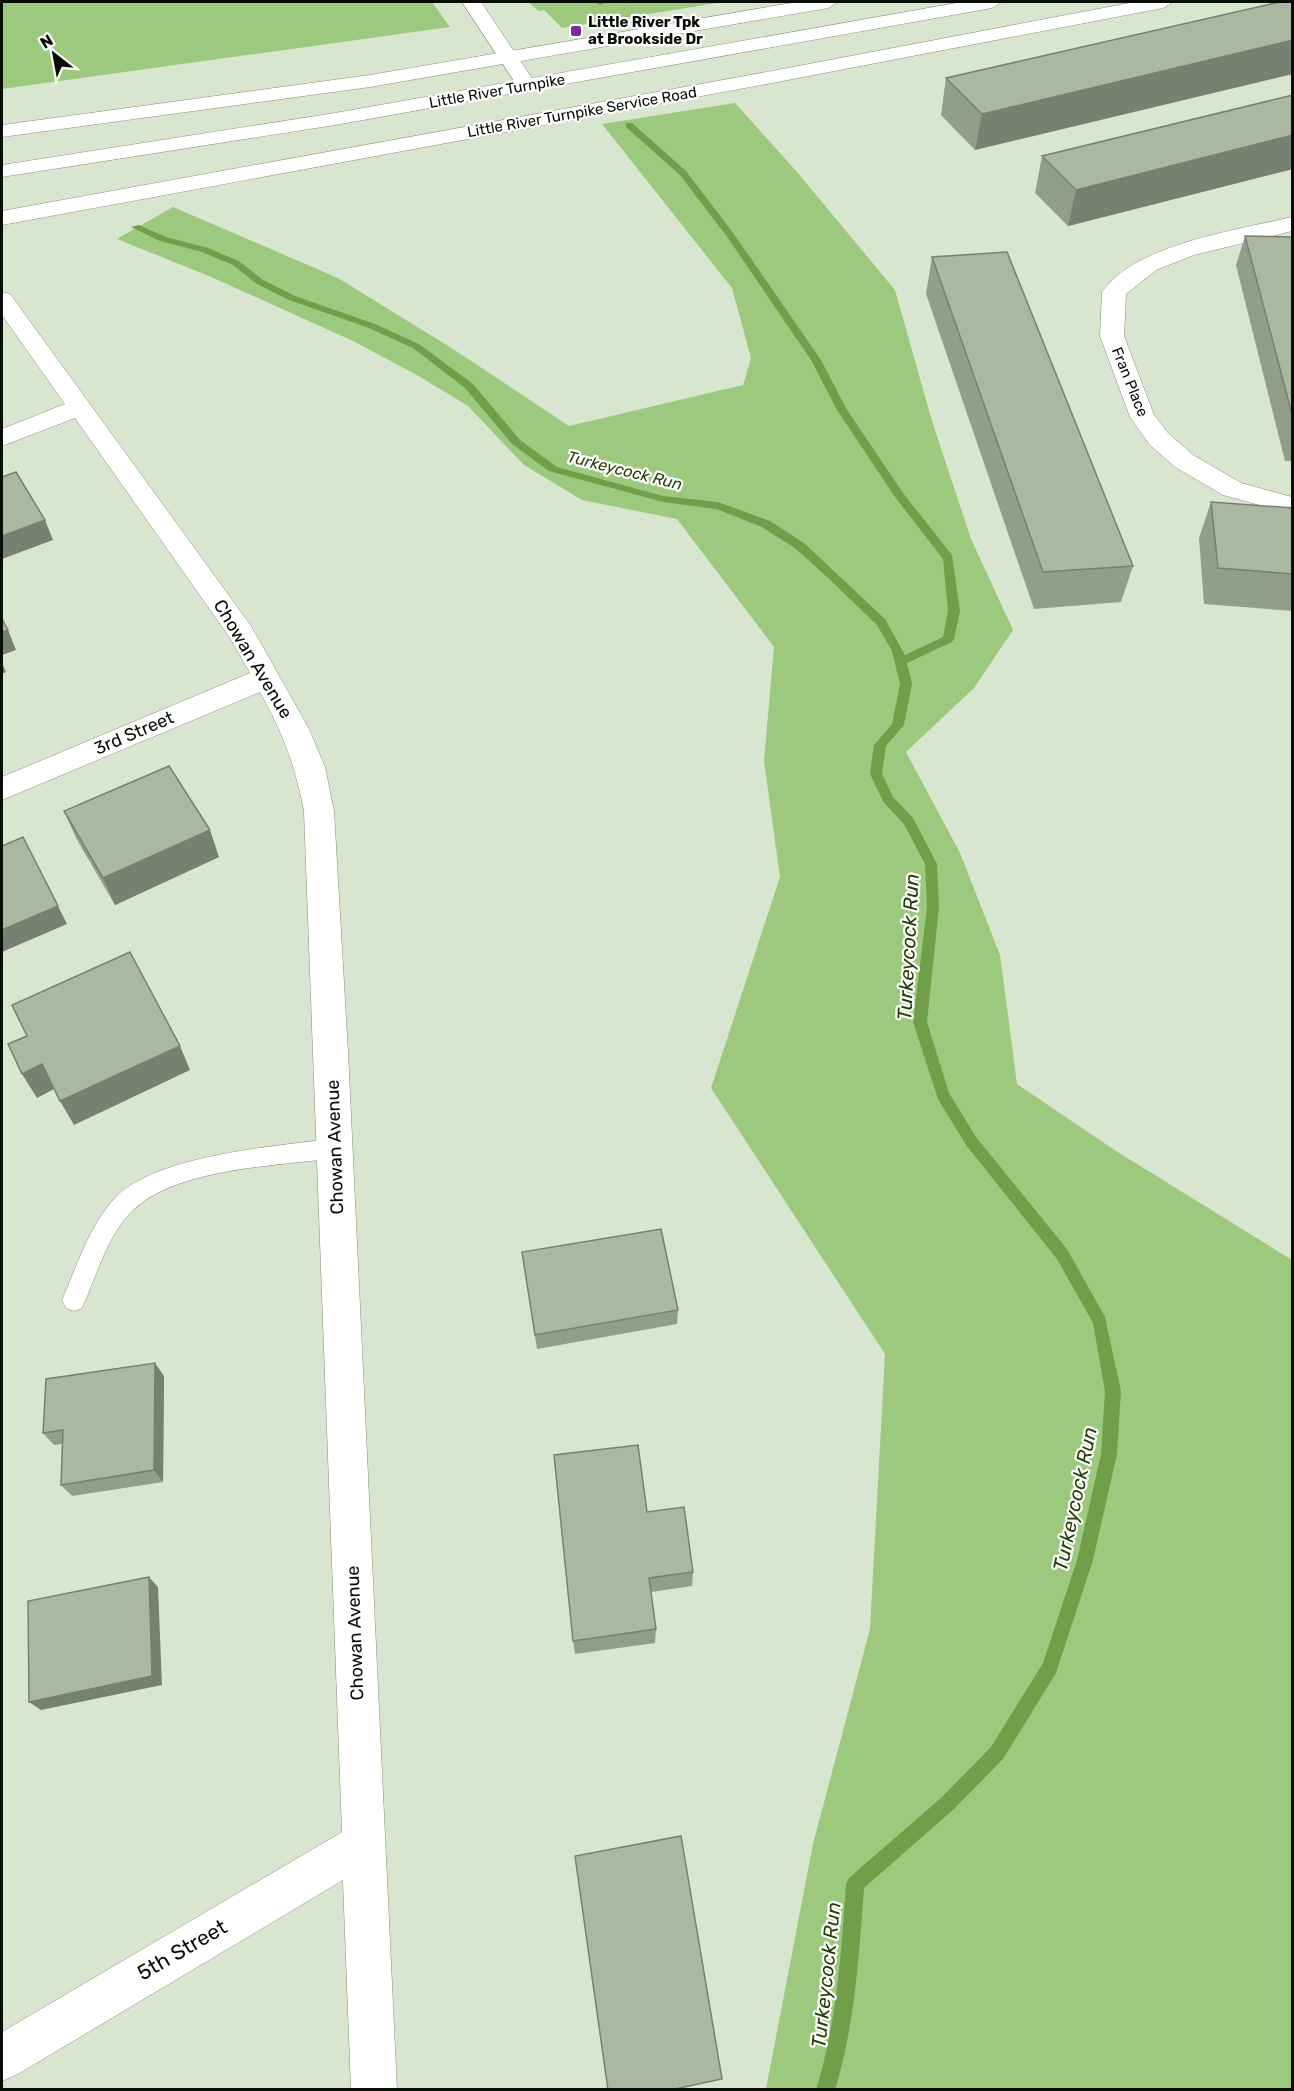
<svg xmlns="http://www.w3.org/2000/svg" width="1294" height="2091" font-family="Rubik,sans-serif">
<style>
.green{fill:#9dc97e}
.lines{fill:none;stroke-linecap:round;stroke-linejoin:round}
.stream{fill:#6fa049;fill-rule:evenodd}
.service-casing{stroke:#84917c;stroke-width:1}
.minor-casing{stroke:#84917c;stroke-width:1}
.tertiary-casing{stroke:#84917c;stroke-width:1}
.primary-casing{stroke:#84917c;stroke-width:1}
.service{fill:#fff;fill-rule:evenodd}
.minor{fill:#fff;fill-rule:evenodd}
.tertiary{fill:#fff;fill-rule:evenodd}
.primary{fill:#fff;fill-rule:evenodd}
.wall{fill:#929d8a}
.shaded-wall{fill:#778071}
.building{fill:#aab7a1;stroke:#778071;stroke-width:1.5}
.poi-dot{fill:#7b2d9e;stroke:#fff;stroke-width:2}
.labels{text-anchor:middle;stroke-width:4.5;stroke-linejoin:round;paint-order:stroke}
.far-poi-label{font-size:15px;font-weight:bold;fill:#090d07;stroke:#fff;text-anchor:start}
.far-street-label{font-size:15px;fill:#090d07;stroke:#fff}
.far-water-label{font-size:16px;font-style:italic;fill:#1f3e00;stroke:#fff}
.street-label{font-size:18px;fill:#090d07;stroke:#fff}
.water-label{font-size:20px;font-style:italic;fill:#1f3e00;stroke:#fff}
.near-street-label{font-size:21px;fill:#090d07;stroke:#fff}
</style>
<rect width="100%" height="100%" fill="#d8e6cf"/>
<path class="green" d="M 2,2 L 432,2 L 450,27 L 2,89 Z
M 528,2 L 723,2 L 562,28 L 544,10 L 539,11 Z
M 735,103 L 797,172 L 895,290 L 932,421 L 971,539 L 1013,630 L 974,688 L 906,752 L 960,853 L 1000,955 L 1017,1084 L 1116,1151 L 1292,1260 L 1292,2089 L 766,2089 L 813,1844 L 870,1629 L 885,1354 L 711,1088 L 780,877 L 764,761 L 774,647 L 677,519 L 582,500 L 524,465 L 468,406 L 417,375 L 353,341 L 209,276 L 117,239 L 173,207 L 338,278 L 453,349 L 569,426 L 743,385 L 751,358 L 732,288 L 602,124 Z"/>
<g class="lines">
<path class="stream" d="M 596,2 L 604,2 L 604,3 L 600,5 Z
M 626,123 L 632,123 L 686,171 L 734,234 L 821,360 L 847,410 L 903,493 L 952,555 L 960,611 L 954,639 L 952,642 L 907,663 L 912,684 L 904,725 L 886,746 L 882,774 L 893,797 L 913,818 L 937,864 L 939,907 L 927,1022 L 949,1093 L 976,1137 L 1067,1249 L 1105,1317 L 1121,1391 L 1117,1454 L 1093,1560 L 1056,1673 L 1003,1759 L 954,1809 L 864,1888 C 859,1957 855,2024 835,2090 L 816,2090 C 837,2022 841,1954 846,1884 L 849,1878 L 942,1797 L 991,1747 L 1043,1663 L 1077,1560 L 1101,1454 L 1105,1391 L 1093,1323 L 1057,1259 L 966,1145 L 938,1099 L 913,1022 L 927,907 L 925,864 L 904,824 L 884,803 L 870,774 L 874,745 L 892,724 L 900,684 L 892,651 L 877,625 L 826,576 L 796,549 L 762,527 L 716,509 L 663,502 L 549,471 L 512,444 L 465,388 L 413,348 L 369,328 L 289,300 L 257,284 L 233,265 L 202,252 L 160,241 L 131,227 L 139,225 L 166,237 L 208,248 L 239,261 L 263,280 L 295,296 L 375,324 L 419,344 L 473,384 L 520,440 L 557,467 L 663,496 L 718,502 L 770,521 L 804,543 L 885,619 L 905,655 L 943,637 L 948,611 L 943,559 L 895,497 L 837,410 L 811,360 L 728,238 L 680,175 L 626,127 Z"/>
<defs>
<path id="service" d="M 335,1138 L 343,1141 L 346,1148 L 343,1155 L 335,1158 C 277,1166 177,1168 133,1210 C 107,1235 97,1275 82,1308 L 74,1311 L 66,1308 L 62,1300 C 77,1266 89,1226 115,1198 C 157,1154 276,1147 335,1138 Z"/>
<path id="minor" d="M 1135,2 L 1173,2 L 1163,8 L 772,83 L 2,225 L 2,211 L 772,71 Z
M 1292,217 L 1292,231 L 1194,255 L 1156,270 L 1126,294 L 1124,336 L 1154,415 L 1168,433 L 1193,455 L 1241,483 L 1292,497 L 1292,514 L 1223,495 L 1175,467 L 1150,445 L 1130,417 L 1100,336 L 1102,292 C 1135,244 1238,230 1292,217 Z
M 2,292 L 10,294 L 251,626 L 309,729 L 325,767 L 334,811 L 348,1052 L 397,2090 L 351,2090 L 343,1880 L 18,2074 L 2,2081 L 2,2032 L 342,1832 L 304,811 C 295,765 283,733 260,692 L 2,800 L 2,777 L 250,673 L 230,638 L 75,418 L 2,446 L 2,429 L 65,404 L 2,315 Z"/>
<path id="tertiary" d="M 462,2 L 481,2 L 537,86 L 534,90 L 520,90 Z"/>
<path id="primary" d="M 797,2 L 838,2 L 828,8 L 370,87 L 2,137 L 2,125 L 370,75 Z
M 962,2 L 1002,2 L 992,8 L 335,125 L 2,177 L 2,165 L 335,113 Z"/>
</defs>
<use href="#service" class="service-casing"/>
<use href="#minor" class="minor-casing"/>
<use href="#tertiary" class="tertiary-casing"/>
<use href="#primary" class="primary-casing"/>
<use href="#service" class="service"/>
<use href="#minor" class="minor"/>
<use href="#tertiary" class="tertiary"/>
<use href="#primary" class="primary"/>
</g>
<path class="wall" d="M 1280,2 L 975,150 L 941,115 L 946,78 Z
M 1293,95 L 1293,169 L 1068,226 L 1035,193 L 1042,156 Z
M 1245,236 L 1293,237 L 1293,461 L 1285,461 L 1236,265 Z
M 932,257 L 1133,566 L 1121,602 L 1034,609 L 926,294 Z
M 1211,502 L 1293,508 L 1293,611 L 1204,604 L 1199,538 Z
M 64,811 L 219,857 L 115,905 L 76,838 Z
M 522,1252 L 678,1310 L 677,1324 L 537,1349 Z
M 164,1376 L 163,1482 L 72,1496 L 61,1485 L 62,1444 L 54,1445 L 43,1433 Z
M 647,1512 L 693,1572 L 692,1586 L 651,1592 L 656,1629 L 655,1643 L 575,1654 L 573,1641 Z
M 722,2079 L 674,2090 L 608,2090 Z"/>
<path class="shaded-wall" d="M 1293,40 L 1293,74 L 975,150 L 982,114 Z
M 1293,135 L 1293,169 L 1068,226 L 1076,190 Z
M 45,520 L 53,540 L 2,559 L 2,536 Z
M 8,630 L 16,650 L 2,655 L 2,632 Z
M 2,663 L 6,672 L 2,674 Z
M 210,830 L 219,857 L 115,905 L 103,878 Z
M 58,906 L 67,924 L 2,952 L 2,930 Z
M 180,1046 L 190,1070 L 74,1125 L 60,1101 Z
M 42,1064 L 56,1088 L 37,1098 L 22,1074 Z
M 155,1363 L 164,1376 L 163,1482 L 154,1470 Z
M 149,1577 L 158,1587 L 162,1685 L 41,1710 L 29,1702 Z"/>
<path class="building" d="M 1280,2 L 1293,2 L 1293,40 L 982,114 L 946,78 Z
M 1293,95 L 1293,135 L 1076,190 L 1042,156 Z
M 1245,236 L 1293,237 L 1293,418 Z
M 1007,252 L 1133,566 L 1043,572 L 932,257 Z
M 16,472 L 45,520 L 2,536 L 2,477 Z
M 1211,502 L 1293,508 L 1293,574 L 1218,568 Z
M 2,619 L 8,630 L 2,632 Z
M 169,766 L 210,830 L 103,878 L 64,811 Z
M 23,837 L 58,906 L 2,930 L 2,846 Z
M 130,952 L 180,1046 L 60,1101 L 42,1064 L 22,1074 L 8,1044 L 27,1036 L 12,1005 Z
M 661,1229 L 678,1310 L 535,1335 L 522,1252 Z
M 155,1363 L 154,1470 L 61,1485 L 63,1430 L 43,1433 L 46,1379 Z
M 638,1445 L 647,1512 L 684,1507 L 693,1572 L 649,1578 L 656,1629 L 573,1641 L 554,1455 Z
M 149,1577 L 152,1676 L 29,1702 L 28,1601 Z
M 681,1836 L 722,2079 L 670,2090 L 608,2090 L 575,1856 Z"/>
<rect class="poi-dot" x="570" y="25" width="12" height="12" rx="3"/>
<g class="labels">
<g class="far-poi-label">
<text x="588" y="27">Little River Tpk<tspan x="588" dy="17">at Brookside Dr</tspan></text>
</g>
<g class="far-street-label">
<text transform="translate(497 91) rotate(-10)" y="5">Little River Turnpike</text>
<text transform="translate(582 112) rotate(-10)" y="5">Little River Turnpike Service Road</text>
<text transform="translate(1130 382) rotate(68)" y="5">Fran Place</text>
</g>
<g class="far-water-label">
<text transform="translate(625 470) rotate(14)" y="6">Turkeycock Run</text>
</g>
<g class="street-label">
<text transform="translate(253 659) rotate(59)" y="6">Chowan Avenue</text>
<text transform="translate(134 733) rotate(-23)" y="6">3rd Street</text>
<text transform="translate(335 1147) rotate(-92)" y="6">Chowan Avenue</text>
<text transform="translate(355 1633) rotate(-92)" y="6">Chowan Avenue</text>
</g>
<g class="water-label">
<text transform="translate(908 947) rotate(-87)" y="7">Turkeycock Run</text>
<text transform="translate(1075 1499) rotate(-78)" y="7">Turkeycock Run</text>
<text transform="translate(826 1975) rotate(-84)" y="7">Turkeycock Run</text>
</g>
<g class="near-street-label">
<text transform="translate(182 1950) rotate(-30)" y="7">5th Street</text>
</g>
</g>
<rect width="1294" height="2091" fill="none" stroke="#090d07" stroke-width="6"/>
<g transform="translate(54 54) rotate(329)" stroke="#ffffff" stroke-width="4.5" paint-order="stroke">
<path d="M0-4.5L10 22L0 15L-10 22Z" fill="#090d07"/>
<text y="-9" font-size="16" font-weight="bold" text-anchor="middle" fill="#090d07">N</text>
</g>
</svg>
